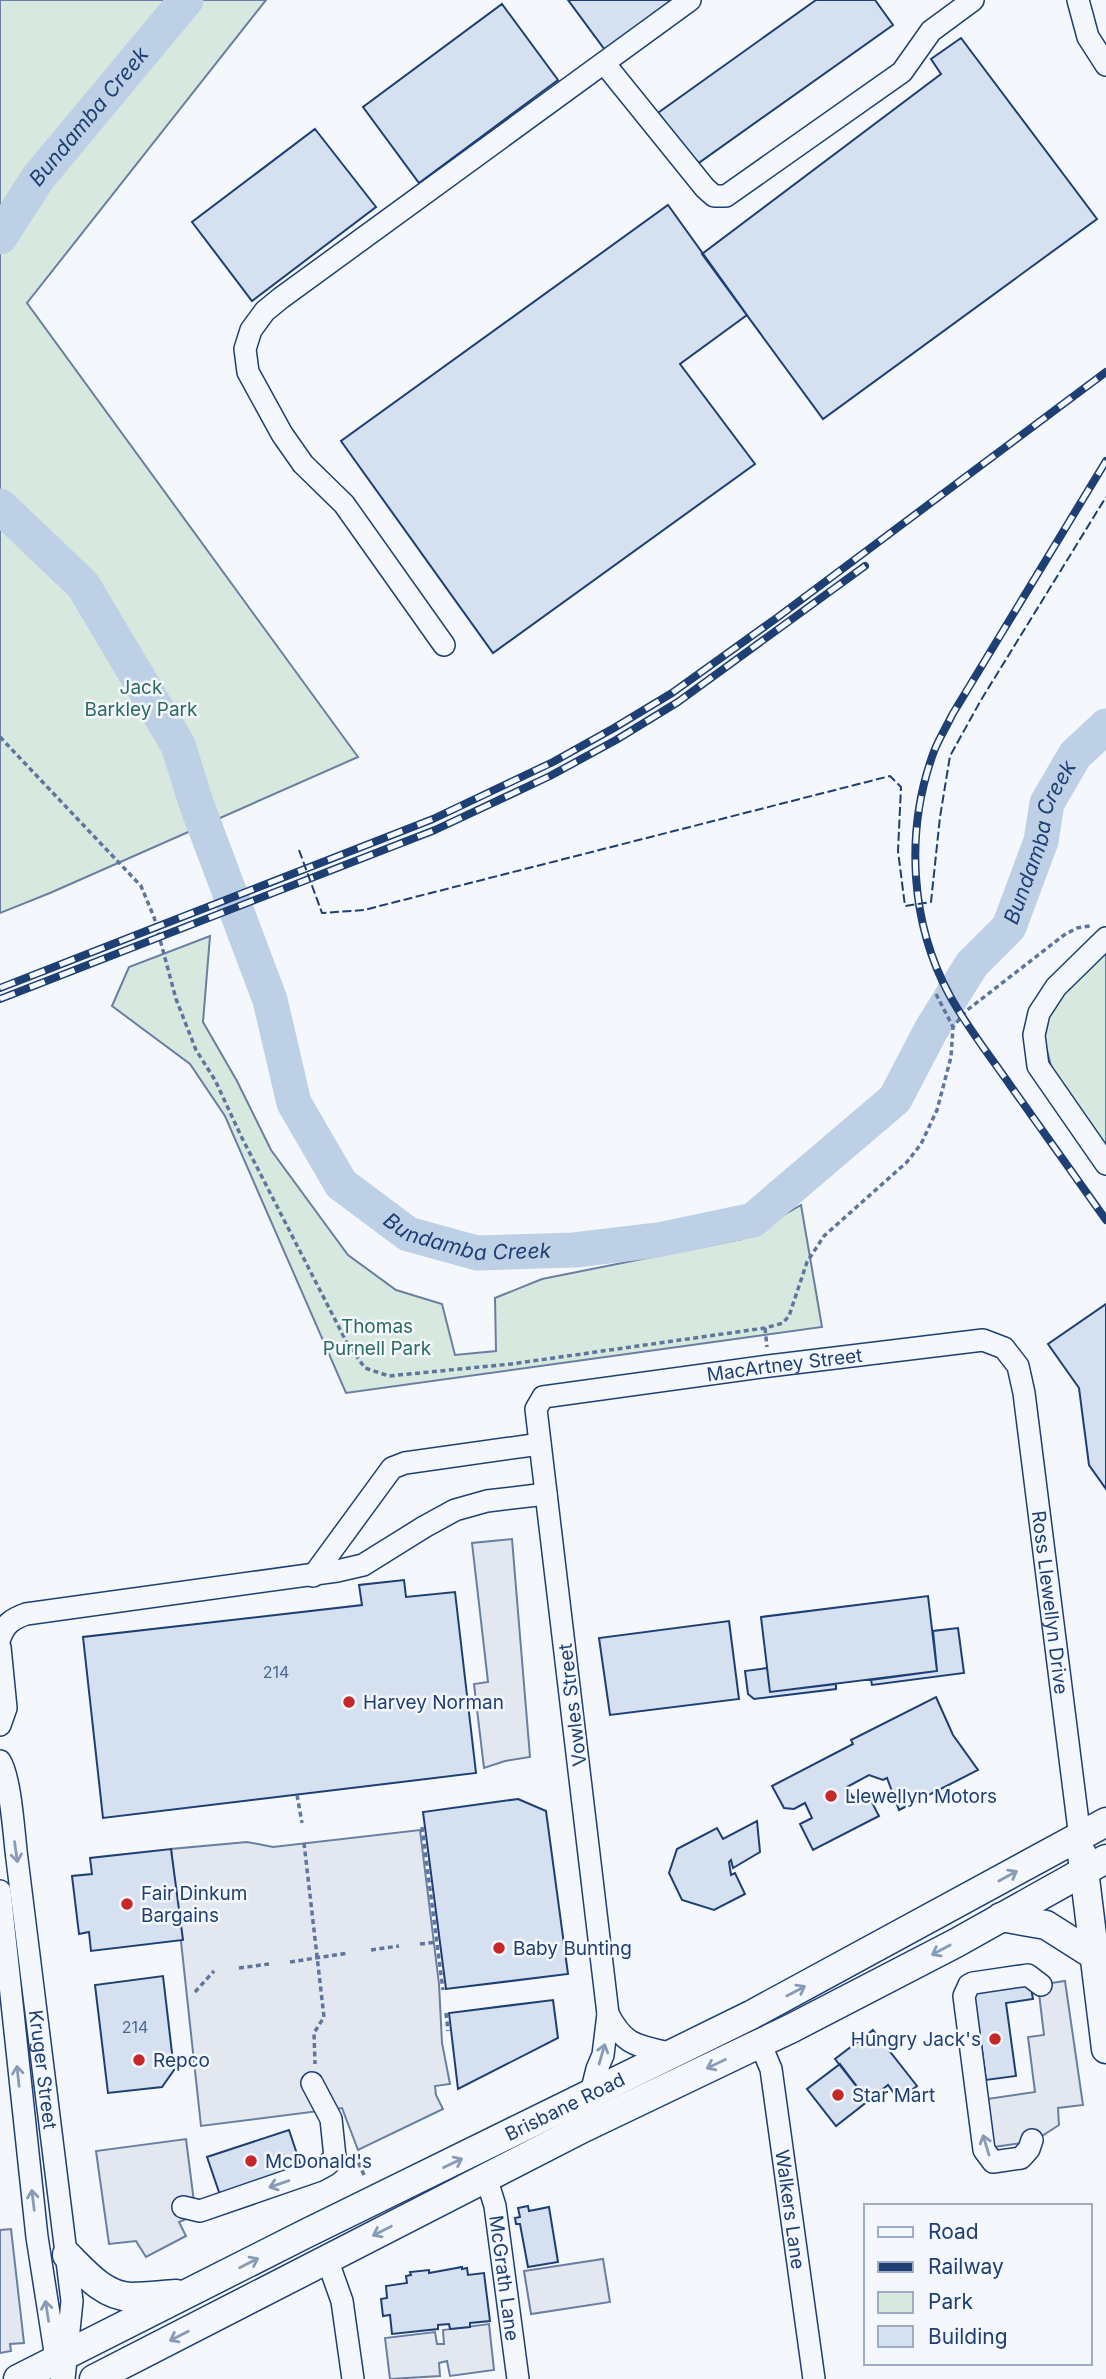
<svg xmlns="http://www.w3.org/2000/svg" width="1106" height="2379" font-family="Inter,sans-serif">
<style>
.green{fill:#d7e8df;stroke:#687fa3;stroke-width:2}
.parking{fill:#e3e8f0;stroke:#687fa3;stroke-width:2}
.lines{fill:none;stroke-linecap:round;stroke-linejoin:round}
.river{stroke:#bed0e5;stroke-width:35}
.building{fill:#d5e0f0;stroke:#1d3f73;stroke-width:2}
.minor-casing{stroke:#1d3f73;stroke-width:24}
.major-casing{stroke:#1d3f73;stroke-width:31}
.path{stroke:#5e769c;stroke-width:3.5;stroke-dasharray:5 3.5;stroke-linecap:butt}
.minor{stroke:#f4f7fb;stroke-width:21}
.major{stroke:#f4f7fb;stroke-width:28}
.rail-casing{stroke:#1d3f73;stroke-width:8}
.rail{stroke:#f4f7fb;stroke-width:5;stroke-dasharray:16;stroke-linecap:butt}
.fence{stroke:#1d3f73;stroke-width:2;stroke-dasharray:9 3.5;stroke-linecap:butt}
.oneway{stroke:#889bb7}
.poi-dot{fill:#c62828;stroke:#f4f7fb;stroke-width:2.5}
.labels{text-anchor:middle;stroke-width:5;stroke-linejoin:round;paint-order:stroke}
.number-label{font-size:16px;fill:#4b6792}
.park-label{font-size:19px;fill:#2c6c60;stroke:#f4f7fb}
.street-label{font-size:19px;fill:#1d3f73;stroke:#f4f7fb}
.poi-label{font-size:19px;fill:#1d3f73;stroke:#f4f7fb;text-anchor:start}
.water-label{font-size:21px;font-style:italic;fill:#1d3f73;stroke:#f4f7fb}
</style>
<rect width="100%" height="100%" fill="#f4f7fb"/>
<path class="green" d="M 0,0 L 266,0 L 27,303 L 358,757 L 50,893 L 0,913 Z
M 210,936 L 203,1022 L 237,1081 L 271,1150 L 348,1255 L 396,1290 L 442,1304 L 455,1355 L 496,1351 L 495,1298 L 542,1279 L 742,1239 L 801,1205 L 822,1327 L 346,1393 L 225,1116 L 190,1064 L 112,1006 L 129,967 Z
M 1106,944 L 1106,1148 L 1052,1069 L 1042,1033 L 1052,1002 Z"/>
<path class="parking" d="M 512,1539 L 530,1757 L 505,1761 L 484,1768 L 474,1684 L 488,1682 L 472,1543 Z
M 420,1830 L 439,1984 L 442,2043 L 450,2084 L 435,2086 L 436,2095 L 443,2109 L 358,2150 L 342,2108 L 201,2126 L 171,1849 L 247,1842 L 273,1847 Z
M 1065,1981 L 1083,2105 L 1058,2108 L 1059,2125 L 1034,2141 L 994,2147 L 987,2099 L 1035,2092 L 1028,2037 L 1044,2035 L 1038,1985 Z
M 186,2139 L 194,2202 L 186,2219 L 179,2222 L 186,2236 L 146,2257 L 136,2241 L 109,2244 L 96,2151 Z
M 11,2229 L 24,2343 L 10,2344 L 11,2351 L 0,2353 L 0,2230 Z
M 603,2259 L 610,2302 L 531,2314 L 524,2271 Z
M 489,2324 L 494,2370 L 450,2376 L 447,2361 L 439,2363 L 440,2376 L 390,2379 L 385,2338 L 435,2332 L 437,2344 L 444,2344 L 443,2330 Z"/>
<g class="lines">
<g class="river">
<path id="s1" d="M 0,237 L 38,178 L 186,0"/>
<path id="s2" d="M 0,506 L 83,585 L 178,745 L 196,803 L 270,1000 L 294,1103 L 341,1184 L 408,1234 L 477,1253 L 574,1250 L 658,1240 L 753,1220 L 895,1099 L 931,1030 L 972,964 L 1009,927 L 1041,841 L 1047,803 L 1075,755 L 1106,726"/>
</g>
</g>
<path class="building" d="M 568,0 L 673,0 L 605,50 Z
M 816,0 L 875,0 L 893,25 L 693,167 L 655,115 Z
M 502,4 L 558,80 L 419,183 L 363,107 Z
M 961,38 L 1097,219 L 823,419 L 702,254 L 941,74 L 931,59 Z
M 315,129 L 376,207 L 252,301 L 192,222 Z
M 668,205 L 747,315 L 680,364 L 755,464 L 493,653 L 341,441 Z
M 1106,1304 L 1106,1489 L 1089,1465 L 1079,1388 L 1048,1344 Z
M 404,1580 L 406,1597 L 455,1592 L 476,1773 L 103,1818 L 83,1637 L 362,1605 L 359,1585 Z
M 928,1596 L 937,1671 L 770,1692 L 761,1617 Z
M 729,1621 L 739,1699 L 610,1715 L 599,1638 Z
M 958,1628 L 964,1673 L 872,1685 L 871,1680 L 937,1671 L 933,1631 Z
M 767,1668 L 770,1692 L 836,1684 L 836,1689 L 754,1699 L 748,1694 L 745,1671 Z
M 936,1697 L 953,1735 L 978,1770 L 899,1810 L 887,1778 L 883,1780 L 869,1775 L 847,1787 L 853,1798 L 866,1791 L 879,1816 L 813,1850 L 800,1824 L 812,1818 L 805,1803 L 794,1809 L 784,1808 L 772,1786 L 853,1744 L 851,1740 Z
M 518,1799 L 546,1811 L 568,1974 L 446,1989 L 423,1812 Z
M 757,1821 L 760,1852 L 733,1868 L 731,1860 L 729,1862 L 731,1875 L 735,1873 L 745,1894 L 714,1910 L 682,1900 L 669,1873 L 677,1849 L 717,1828 L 723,1839 Z
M 171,1849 L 183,1940 L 91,1951 L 89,1932 L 79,1934 L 72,1876 L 92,1874 L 90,1858 Z
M 163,1976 L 174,2070 L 162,2087 L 108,2093 L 95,1985 Z
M 1029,1977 L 1033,1999 L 1006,2003 L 1016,2076 L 986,2080 L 973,1985 Z
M 553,2000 L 558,2038 L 458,2089 L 449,2013 Z
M 873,2030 L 917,2086 L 899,2100 L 888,2085 L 868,2101 L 835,2059 Z
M 840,2064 L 868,2101 L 836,2126 L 807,2089 Z
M 289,2130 L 302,2169 L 220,2195 L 207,2157 Z
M 528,2206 L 529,2211 L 549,2207 L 558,2262 L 528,2267 L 520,2224 L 516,2224 L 515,2218 L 520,2217 L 518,2208 Z
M 462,2267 L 462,2269 L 467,2268 L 468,2275 L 484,2273 L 490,2321 L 470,2323 L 470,2327 L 450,2329 L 449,2324 L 438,2325 L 438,2329 L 392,2334 L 390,2315 L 383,2316 L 381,2299 L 387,2298 L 386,2286 L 407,2283 L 406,2276 L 411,2275 L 410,2272 L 429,2270 L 429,2273 Z"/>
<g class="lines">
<defs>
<g id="minor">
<path d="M 1078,0 L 1088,37 L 1106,65"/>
<path d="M 604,63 L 705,188 L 714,196 L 726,196 L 902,72 L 931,31 L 973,0"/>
<path d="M 444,645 L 344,504 L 303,464 L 282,434 L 248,372 L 245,349 L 251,330 L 265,311 L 281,298 L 690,0"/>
<path d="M 1106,938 L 1056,987 L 1039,1013 L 1034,1035 L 1038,1066 L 1106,1164"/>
<path d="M 313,1576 L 392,1468 L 405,1463 L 540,1444"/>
<path d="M 0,1638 C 5,1624 12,1619 26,1614 L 337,1571 L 363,1565 L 424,1527 L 455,1510 L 487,1501 L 546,1494"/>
<path d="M 0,1647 L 6,1708 L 0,1725"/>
<path id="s3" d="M 0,1761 C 11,1778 14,1837 17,1859 L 72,2301 L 64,2379"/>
<path d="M 0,1891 L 37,2237 L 58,2371"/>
<path d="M 608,2014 C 626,2048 638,2045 673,2054"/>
<path id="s4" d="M 760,2043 L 771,2069 L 814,2379"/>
<path id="s5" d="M 591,2093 L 597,2069 L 603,2055 L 608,2014 L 536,1409 L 543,1397 L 769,1366 L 983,1340 L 1004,1348 L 1018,1366 L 1024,1393 L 1080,1838"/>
<path d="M 1032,2140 L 1029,2149 L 1021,2158 L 993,2162 L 984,2150 L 964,1996 L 969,1985 L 973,1983 L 1028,1975 L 1041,1985"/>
<path id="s6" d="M 486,2177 L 495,2206 L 518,2379"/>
<path d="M 183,2207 L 200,2211 L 316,2171 L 327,2165 L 335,2157 L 331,2119 L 312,2083"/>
<path d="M 327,2259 L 342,2301 L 353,2379"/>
</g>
<g id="major">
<path d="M 1082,1854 L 1106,2049"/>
<path d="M 1001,1917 L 1046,1925 L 1095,1956"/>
<path d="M 67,2255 C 85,2273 104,2296 131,2297 C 146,2297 161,2295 176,2294"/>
<path id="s7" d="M 18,2379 L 305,2234 L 751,2015 L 1106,1822"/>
<path d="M 94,2379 L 583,2128 L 792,2028 L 956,1943 L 1106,1859"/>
</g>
</defs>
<use href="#minor" class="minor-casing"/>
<use href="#major" class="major-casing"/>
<path class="path" d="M 0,737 L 141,886 L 154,917 L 176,999 L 196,1050 L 215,1080 L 241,1136 L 347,1343 L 365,1368 L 389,1376 L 511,1364 L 765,1328 L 783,1323 L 789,1316 L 807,1262 L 824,1236 L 907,1162 L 921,1144 L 937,1110 L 951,1057 L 953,1027 L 966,1011 L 1064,935 L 1077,928 L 1090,926
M 936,994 L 953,1027
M 765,1328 L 767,1347
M 297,1795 L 302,1823
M 422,1827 L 443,1990
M 304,1843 L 324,2017 L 314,2033 L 315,2064
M 420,1944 L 437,1942
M 371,1950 L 399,1946
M 290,1962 L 348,1953
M 239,1968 L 269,1964
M 195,1992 L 214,1971
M 446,2013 L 448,2031
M 355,2155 L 364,2175"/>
<use href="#minor" class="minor"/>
<use href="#major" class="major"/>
<defs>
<path id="rail" d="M 1106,461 L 952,715 C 946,728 938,740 933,754 C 905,832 910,923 950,996 C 967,1027 990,1056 1010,1085 C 1042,1130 1074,1175 1106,1220
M 0,988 L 433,819 L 553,762 L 614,728 L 672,693 L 778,617 L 1106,372
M 0,999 L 435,830 L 550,776 L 616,740 L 678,702 L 865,566"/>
</defs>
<use href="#rail" class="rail-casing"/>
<use href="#rail" class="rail"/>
<path class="fence" d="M 299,850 L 322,913 L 364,910 L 890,776 L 901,787 L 898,851 L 905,906 L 931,902 L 940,817 L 950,756 L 981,700 L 1106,497"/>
</g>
<defs><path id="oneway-shaft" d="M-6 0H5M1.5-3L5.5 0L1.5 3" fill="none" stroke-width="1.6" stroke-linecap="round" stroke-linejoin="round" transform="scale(1.75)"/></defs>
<g class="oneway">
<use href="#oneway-shaft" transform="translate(16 1852) rotate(82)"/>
<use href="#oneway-shaft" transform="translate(1008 1876) rotate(-29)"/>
<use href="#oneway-shaft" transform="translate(941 1950) rotate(152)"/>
<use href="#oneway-shaft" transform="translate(796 1991) rotate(-28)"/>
<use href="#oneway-shaft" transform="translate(602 2054) rotate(-74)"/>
<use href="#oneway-shaft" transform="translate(716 2064) rotate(155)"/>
<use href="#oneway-shaft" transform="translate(18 2076) rotate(-96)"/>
<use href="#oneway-shaft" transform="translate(986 2145) rotate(-107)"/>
<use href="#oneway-shaft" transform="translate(453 2163) rotate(-26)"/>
<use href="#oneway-shaft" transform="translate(279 2184) rotate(161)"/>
<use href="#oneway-shaft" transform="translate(33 2200) rotate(-97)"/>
<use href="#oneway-shaft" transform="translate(382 2231) rotate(153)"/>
<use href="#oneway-shaft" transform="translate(249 2263) rotate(-27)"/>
<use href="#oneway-shaft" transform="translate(47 2311) rotate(-99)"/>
<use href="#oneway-shaft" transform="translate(179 2336) rotate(153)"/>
</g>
<g class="poi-dot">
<circle cx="349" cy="1702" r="7"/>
<circle cx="831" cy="1796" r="7"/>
<circle cx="127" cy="1904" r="7"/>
<circle cx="499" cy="1948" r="7"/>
<circle cx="995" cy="2039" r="7"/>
<circle cx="139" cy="2060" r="7"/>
<circle cx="838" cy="2095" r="7"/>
<circle cx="251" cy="2161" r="7"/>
</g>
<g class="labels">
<g class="number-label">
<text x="276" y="1678">214</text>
<text x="135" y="2033">214</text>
</g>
<g class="park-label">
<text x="141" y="694">Jack<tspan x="141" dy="22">Barkley Park</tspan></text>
<text x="377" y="1333">Thomas<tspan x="377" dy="22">Purnell Park</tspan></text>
</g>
<g class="street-label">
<text dy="7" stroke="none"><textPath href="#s5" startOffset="948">MacArtney Street</textPath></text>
<text dy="7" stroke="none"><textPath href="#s5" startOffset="1432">Ross Llewellyn Drive</textPath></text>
<text transform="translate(572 1705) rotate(-97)" y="7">Vowles Street</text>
<text dy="7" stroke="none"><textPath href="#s3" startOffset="312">Kruger Street</textPath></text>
<text dy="7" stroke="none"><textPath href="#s7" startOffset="611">Brisbane Road</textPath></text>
<text dy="7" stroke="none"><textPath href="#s4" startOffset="170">Walkers Lane</textPath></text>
<text dy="7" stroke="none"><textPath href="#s6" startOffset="103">McGrath Lane</textPath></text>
</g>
<g class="poi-label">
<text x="363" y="1709">Harvey Norman</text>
<text x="845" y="1803">Llewellyn Motors</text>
<text x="141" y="1900">Fair Dinkum<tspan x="141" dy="22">Bargains</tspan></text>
<text x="513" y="1955">Baby Bunting</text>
<text x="981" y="2046" text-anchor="end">Hungry Jack's</text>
<text x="153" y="2067">Repco</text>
<text x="852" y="2102">Star Mart</text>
<text x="265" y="2168">McDonald's</text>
</g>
<g class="water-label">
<text dy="7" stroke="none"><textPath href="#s1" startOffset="150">Bundamba Creek</textPath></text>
<text dy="7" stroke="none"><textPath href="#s2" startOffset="1690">Bundamba Creek</textPath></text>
<text dy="7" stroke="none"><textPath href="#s2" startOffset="914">Bundamba Creek</textPath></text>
</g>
</g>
<rect x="864" y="2204" width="228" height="161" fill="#f4f7fb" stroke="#9eadc5" stroke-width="2"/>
<rect x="878" y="2227" width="35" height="10" fill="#f4f7fb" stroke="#9eadc5" stroke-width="2"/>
<text x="928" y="2239" font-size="21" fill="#1d3f73">Road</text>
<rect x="878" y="2262" width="35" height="10" fill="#1d3f73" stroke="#9eadc5" stroke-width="2"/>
<text x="928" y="2274" font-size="21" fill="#1d3f73">Railway</text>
<rect x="878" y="2292" width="35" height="21" fill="#d7e8df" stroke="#9eadc5" stroke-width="2"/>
<text x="928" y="2309" font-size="21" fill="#1d3f73">Park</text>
<rect x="878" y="2326" width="35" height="21" fill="#d5e0f0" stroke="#9eadc5" stroke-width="2"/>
<text x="928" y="2344" font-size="21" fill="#1d3f73">Building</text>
</svg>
